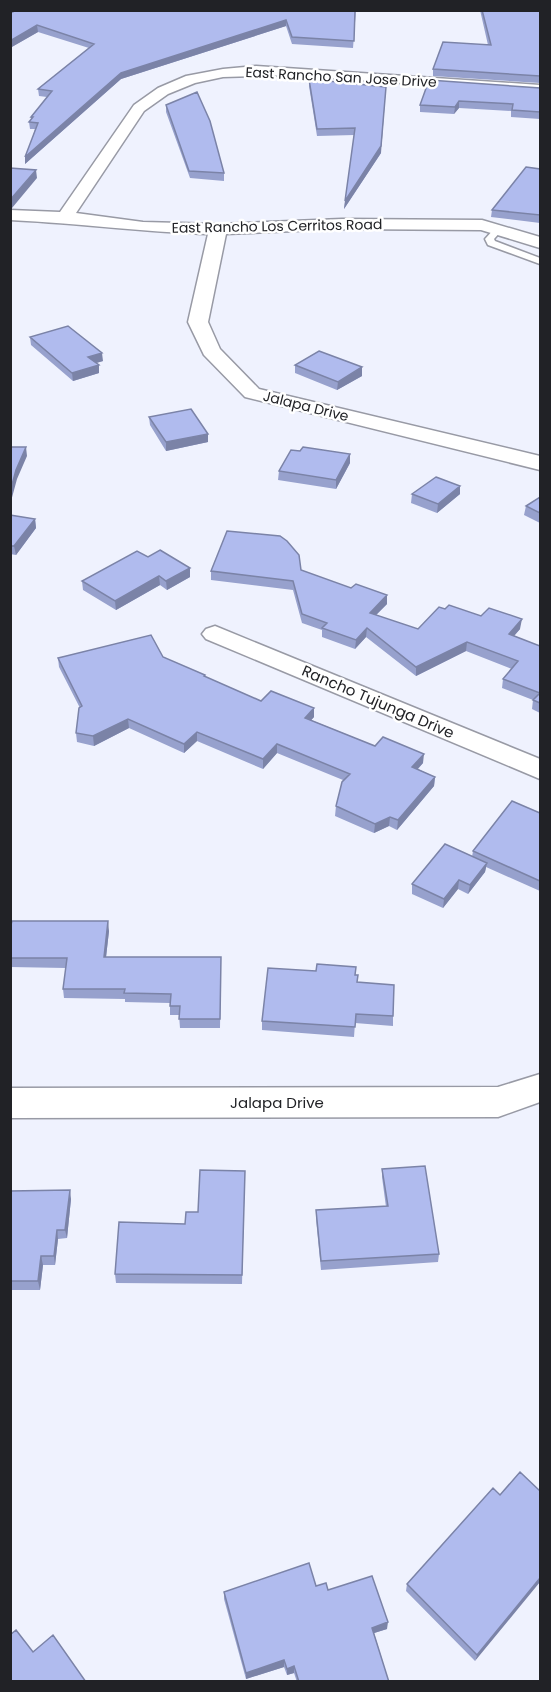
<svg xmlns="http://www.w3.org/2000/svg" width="551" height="1692" font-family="Poppins,sans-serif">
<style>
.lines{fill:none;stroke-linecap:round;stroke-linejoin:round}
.lane-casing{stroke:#989aa5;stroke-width:3}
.street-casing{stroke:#989aa5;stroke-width:3}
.lane{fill:#fff;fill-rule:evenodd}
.street{fill:#fff;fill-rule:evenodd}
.wall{fill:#97a1cd}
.shaded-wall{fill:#7b83a7}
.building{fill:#b0bbee;stroke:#7b83a7;stroke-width:1.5}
.labels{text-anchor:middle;stroke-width:5;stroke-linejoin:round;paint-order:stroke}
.far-street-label{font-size:14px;fill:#212226;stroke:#fff}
.street-label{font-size:15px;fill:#212226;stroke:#fff}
</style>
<rect width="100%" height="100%" fill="#eff2fe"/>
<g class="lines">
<defs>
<path id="lane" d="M 495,228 L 502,230 L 494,239 L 495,241 L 540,258 L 540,264 L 488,245 L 485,239 Z"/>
<path id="street" d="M 256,66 L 540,85 L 540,93 L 291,75 L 223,77 L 195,83 L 168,94 L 144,111 L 76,213 L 143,222 L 218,224 L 342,219 L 482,220 L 540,237 L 540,248 L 481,230 L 342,229 L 226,234 L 208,322 L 220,349 L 259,389 L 540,456 L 540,470 L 245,397 L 204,355 L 188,322 L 208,234 C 142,232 77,223 10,220 L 10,210 L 60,212 L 134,105 L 158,88 L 186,76 L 223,69 Z
M 215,626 L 540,759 L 540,779 L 206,639 L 202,634 L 206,629 Z
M 540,1074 L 540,1102 L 498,1117 L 10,1118 L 10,1088 L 498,1087 Z"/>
</defs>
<use href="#lane" class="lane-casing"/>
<use href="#street" class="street-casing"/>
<use href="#lane" class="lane"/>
<use href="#street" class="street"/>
</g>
<path class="wall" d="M 356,10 L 353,48 L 292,44 L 286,26 L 121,79 L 25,164 L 35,129 L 30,129 L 29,122 L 31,120 L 31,117 L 47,97 L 39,96 L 38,89 L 89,48 L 38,32 L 10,48 L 10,13 Z
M 480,10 L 540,10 L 540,86 L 540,83 L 433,76 L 433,69 L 488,45 Z
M 309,79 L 381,153 L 344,209 L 354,135 L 317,136 L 309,86 Z
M 540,88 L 540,119 L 511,117 L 511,111 L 459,108 L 454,114 L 420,112 L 420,105 Z
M 166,105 L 224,173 L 224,181 L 190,178 L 166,112 Z
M 540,169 L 540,223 L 491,217 L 492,210 Z
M 30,337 L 103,361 L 96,363 L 99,365 L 99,373 L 73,381 L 31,345 Z
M 295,365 L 362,376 L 337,390 L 295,373 Z
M 149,417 L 208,442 L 166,451 L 150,425 Z
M 350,463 L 336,489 L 278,480 L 279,471 Z
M 460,486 L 460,494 L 437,513 L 411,503 L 412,494 Z
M 540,497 L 540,523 L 524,515 L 526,506 Z
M 10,515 L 35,519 L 36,528 L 16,555 L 10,554 Z
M 148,557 L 190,577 L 167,590 L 160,585 L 116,610 L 83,590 L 82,581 Z
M 301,570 L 387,604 L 376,615 L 418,629 L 445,609 L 520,629 L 514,636 L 540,646 L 540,713 L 532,709 L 533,700 L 502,688 L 503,679 L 512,669 L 466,651 L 416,676 L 366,637 L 355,649 L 322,637 L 322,630 L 302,623 L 293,590 L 211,580 L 211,571 Z
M 163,657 L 206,677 L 261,701 L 314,708 L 314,717 L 311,720 L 375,746 L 423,763 L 418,769 L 435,777 L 434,786 L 397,830 L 389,826 L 374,833 L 335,816 L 336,806 L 343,780 L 277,753 L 263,769 L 197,741 L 184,753 L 129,728 L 94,746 L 77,742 L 76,733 L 80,708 L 59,667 L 58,658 Z
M 540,813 L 540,891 L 486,867 L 485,872 L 468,894 L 458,889 L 443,908 L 412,894 L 412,884 L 472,857 L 473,851 Z
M 10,928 L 109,931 L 106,957 L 221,957 L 220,1028 L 180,1028 L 179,1015 L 170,1015 L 170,1003 L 125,1002 L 125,999 L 64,998 L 63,989 L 66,968 L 10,967 Z
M 355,975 L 357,982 L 393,1016 L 393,1026 L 355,1023 L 354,1037 L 262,1030 L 262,1021 Z
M 382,1169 L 439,1254 L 438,1262 L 321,1270 L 316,1219 L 316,1210 L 386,1207 L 382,1177 Z
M 245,1171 L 242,1284 L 116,1283 L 115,1274 L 185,1224 Z
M 10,1191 L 71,1199 L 67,1238 L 58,1239 L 55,1265 L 43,1265 L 40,1290 L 10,1290 Z
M 540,1491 L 475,1661 L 406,1591 L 407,1584 L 500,1495 Z
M 316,1586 L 387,1629 L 374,1633 L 389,1682 L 297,1682 L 294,1673 L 287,1675 L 284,1667 L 246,1679 L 224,1599 L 224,1592 Z"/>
<path class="shaded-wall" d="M 286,20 L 286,26 L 121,79 L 25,164 L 25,157 L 121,73 Z
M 37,25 L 38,32 L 10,48 L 10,41 Z
M 386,87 L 381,153 L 344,209 L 345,201 Z
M 459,101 L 459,108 L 454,114 L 455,107 Z
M 36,170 L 37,178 L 12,208 L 10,208 L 10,200 Z
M 102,353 L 103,361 L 89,365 L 88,357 Z
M 99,365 L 99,373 L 73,381 L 72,373 Z
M 362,367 L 362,376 L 337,390 L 338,382 Z
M 208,434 L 208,442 L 166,451 L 166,442 Z
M 26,447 L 27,456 L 17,479 L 10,505 L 10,492 L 16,470 Z
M 350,454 L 350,463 L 336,489 L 336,480 Z
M 460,486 L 460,494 L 437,513 L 438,504 Z
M 35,519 L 36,528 L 16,555 L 14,546 Z
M 190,568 L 190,577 L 167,590 L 166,581 Z
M 159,576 L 160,585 L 116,610 L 115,601 Z
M 387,595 L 387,604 L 369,622 L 370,613 Z
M 522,619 L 520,629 L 507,644 L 509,634 Z
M 367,628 L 366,637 L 355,649 L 356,640 Z
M 467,642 L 466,651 L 416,676 L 416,667 Z
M 314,708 L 314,717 L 305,727 L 305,718 Z
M 128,719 L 129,728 L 94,746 L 93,736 Z
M 197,732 L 197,741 L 184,753 L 184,744 Z
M 277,744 L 277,753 L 263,769 L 263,759 Z
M 424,754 L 423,763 L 411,776 L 412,767 Z
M 435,777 L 434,786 L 397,830 L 398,820 Z
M 390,817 L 389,826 L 374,833 L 375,824 Z
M 487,863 L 485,872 L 468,894 L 470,885 Z
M 459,880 L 458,889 L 443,908 L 444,899 Z
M 108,921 L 109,931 L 105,966 L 104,957 Z
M 70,1190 L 71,1199 L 67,1238 L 65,1230 Z
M 57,1230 L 58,1239 L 55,1265 L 54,1256 Z
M 41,1256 L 43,1265 L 40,1290 L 38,1281 Z
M 540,1578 L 540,1582 L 475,1661 L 477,1655 Z
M 388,1622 L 387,1629 L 371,1634 L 372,1628 Z
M 284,1660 L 284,1667 L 246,1679 L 246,1673 Z
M 294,1666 L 294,1673 L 287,1675 L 287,1669 Z"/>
<path class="building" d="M 17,10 L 355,10 L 354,41 L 292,37 L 286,20 L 121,73 L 25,157 L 38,123 L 29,122 L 33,117 L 31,117 L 52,91 L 38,89 L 94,44 L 37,25 L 10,41 L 10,13 Z
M 482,10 L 540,10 L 540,76 L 433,69 L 443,42 L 491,45 Z
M 309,79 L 386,87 L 381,146 L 345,201 L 355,128 L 317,129 Z
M 429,80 L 540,88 L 540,112 L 512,110 L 513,104 L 459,101 L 455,107 L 420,105 Z
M 197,92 L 210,121 L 224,173 L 189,171 L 166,105 Z
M 526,167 L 540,169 L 540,215 L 492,210 Z
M 10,168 L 36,170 L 10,200 Z
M 68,326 L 102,353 L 88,357 L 99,365 L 72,373 L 30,337 Z
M 319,351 L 362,367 L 338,382 L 295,365 Z
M 191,409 L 208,434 L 166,442 L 149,417 Z
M 10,447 L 26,447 L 16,470 L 10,492 Z
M 303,447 L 350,454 L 336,480 L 279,471 L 291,450 L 300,451 Z
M 436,477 L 460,486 L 438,504 L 412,494 Z
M 540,497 L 540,513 L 526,506 Z
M 10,515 L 35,519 L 14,546 L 10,546 Z
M 227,531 L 280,536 L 287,541 L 299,555 L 301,570 L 351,588 L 356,584 L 387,595 L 370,613 L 418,629 L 439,607 L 445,609 L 449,605 L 481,616 L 489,608 L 522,619 L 509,634 L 540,646 L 540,703 L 533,700 L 540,693 L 503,679 L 518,661 L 467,642 L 416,667 L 367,628 L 356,640 L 322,628 L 327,623 L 302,614 L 293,581 L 211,571 Z
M 160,550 L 190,568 L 166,581 L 159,576 L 115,601 L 82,581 L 137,551 L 148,557 Z
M 151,635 L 163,657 L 205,675 L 204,676 L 261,701 L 271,691 L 314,708 L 305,718 L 375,746 L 383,737 L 424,754 L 412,767 L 435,777 L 398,820 L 390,817 L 375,824 L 336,806 L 342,782 L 350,774 L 277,744 L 263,759 L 197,732 L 184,744 L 128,719 L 93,736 L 76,733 L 79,708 L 82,706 L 58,658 Z
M 512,801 L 540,813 L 540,881 L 473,851 Z
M 445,844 L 487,863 L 470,885 L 459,880 L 444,899 L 412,884 Z
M 12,921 L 108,921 L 104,957 L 221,957 L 220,1019 L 179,1019 L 180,1006 L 170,1006 L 171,994 L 124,993 L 125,989 L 63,989 L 67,958 L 10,958 L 10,928 Z
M 317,964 L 356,967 L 355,975 L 358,975 L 357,982 L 394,985 L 393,1016 L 356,1014 L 355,1027 L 262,1021 L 268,968 L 316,971 Z
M 425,1166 L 439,1254 L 321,1261 L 316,1210 L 388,1206 L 382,1169 Z
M 200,1170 L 245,1171 L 242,1275 L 115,1274 L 119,1222 L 185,1224 L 186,1212 L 198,1212 Z
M 70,1190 L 65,1230 L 57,1230 L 54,1256 L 41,1256 L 38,1281 L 10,1281 L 10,1191 Z
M 520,1472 L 540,1491 L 540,1578 L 477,1655 L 407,1584 L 493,1488 L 500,1495 Z
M 309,1563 L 316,1586 L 326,1583 L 328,1590 L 372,1576 L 388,1622 L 372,1628 L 389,1682 L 299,1682 L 294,1666 L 287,1669 L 284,1660 L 246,1673 L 224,1592 Z
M 16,1630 L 33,1652 L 53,1635 L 86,1682 L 10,1682 L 10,1635 Z"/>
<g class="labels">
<g class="far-street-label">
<text transform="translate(341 77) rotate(3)" y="5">East Rancho San Jose Drive</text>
<text transform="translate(277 226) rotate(-1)" y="5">East Rancho Los Cerritos Road</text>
<text transform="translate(306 406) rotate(14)" y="5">Jalapa Drive</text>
</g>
<g class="street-label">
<text transform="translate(378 702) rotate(23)" y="5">Rancho Tujunga Drive</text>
<text x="277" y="1108">Jalapa Drive</text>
</g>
</g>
<rect width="551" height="1692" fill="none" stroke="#212226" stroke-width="24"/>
</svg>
